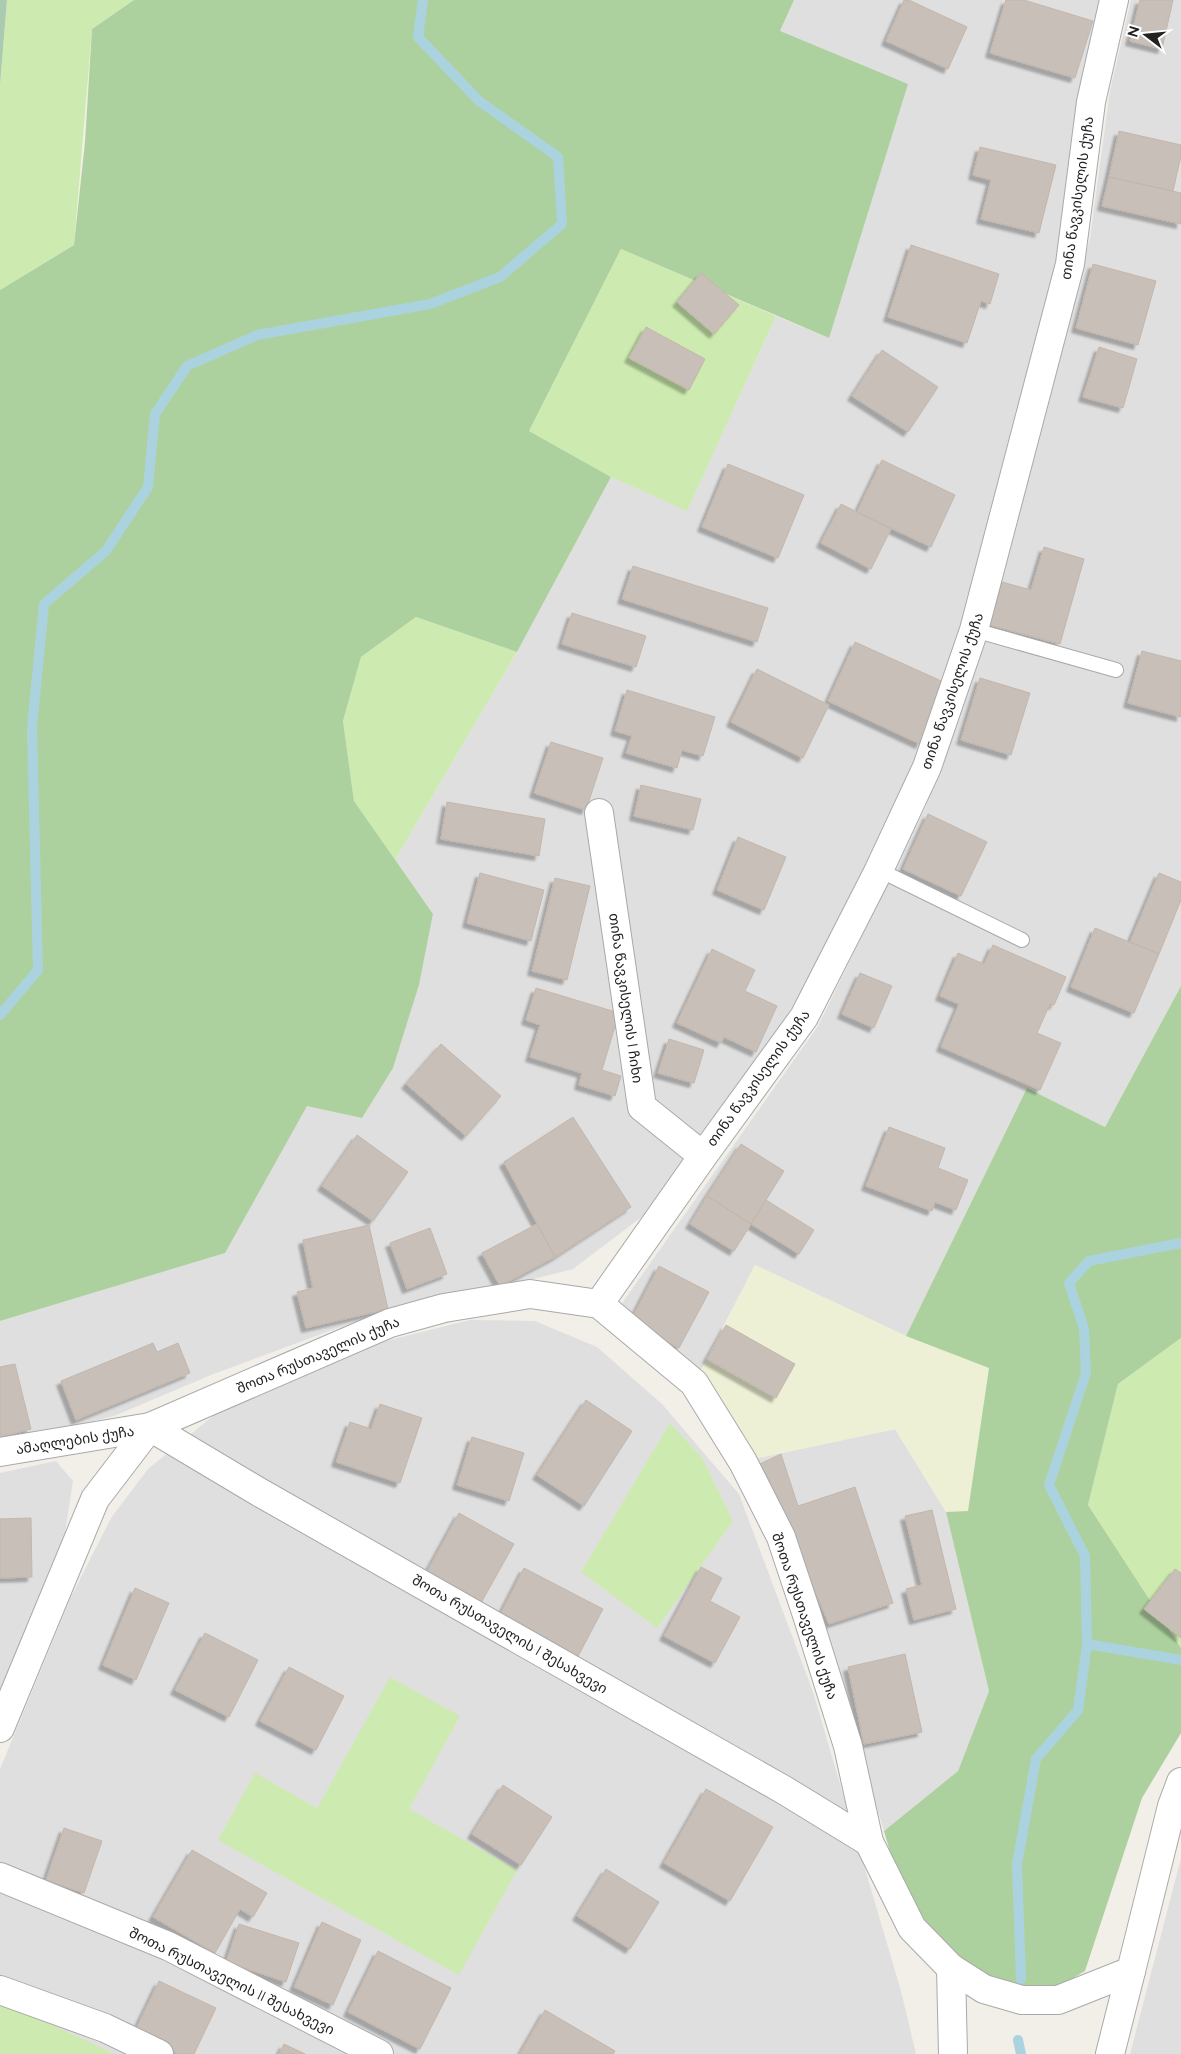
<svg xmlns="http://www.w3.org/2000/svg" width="1181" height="2054" font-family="Raleway,'Noto Sans Georgian',sans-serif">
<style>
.residential{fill:#e0dfdf}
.farmland{fill:#eef0d5}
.grass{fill:#cdebb0}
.forest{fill:#add19e}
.cemetery{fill:#aacbaf}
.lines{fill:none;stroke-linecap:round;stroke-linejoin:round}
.stream{stroke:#aad3df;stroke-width:10}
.building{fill:#c7bfb8;stroke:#c4b6ab;filter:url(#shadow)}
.service-casing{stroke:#a9a9a9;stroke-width:16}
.minor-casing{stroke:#a9a9a9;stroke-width:30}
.tertiary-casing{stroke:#a9a9a9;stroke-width:30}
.service{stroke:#fff;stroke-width:14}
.minor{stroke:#fff;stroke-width:28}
.tertiary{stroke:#fff;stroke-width:28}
.labels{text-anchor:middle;stroke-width:5;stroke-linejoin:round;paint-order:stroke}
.street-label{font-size:14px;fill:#222;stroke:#fff}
</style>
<defs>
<filter id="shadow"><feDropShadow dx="-4.5" dy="4.5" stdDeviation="1" flood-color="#0004"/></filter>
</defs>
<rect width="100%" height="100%" fill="#f2efe9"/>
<path class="residential" d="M 794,0 L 1105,0 L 1063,259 L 956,659 L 917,765 L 860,883 L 766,1055 L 643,1216 L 573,1269 L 478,1293 L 401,1307 L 332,1330 L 211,1375 L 114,1416 L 0,1444 L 0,1321 L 224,1253 L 307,1105 L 362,1118 L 393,1067 L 419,985 L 433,914 L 395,860 L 517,652 L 611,477 L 687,510 L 776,316 L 829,338 L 780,31 Z
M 1131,0 L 1181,0 L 1181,986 L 1105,1127 L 1027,1088 L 906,1336 L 755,1265 L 696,1380 L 615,1313 L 818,1026 L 926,806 L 985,622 L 1090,238 L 1110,91 Z
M 470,1320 L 535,1321 L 597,1347 L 662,1404 L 739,1494 L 813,1692 L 901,1991 L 916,2054 L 0,2054 L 0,1769 L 71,1597 L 111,1518 L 148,1469 L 245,1390 L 341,1352 Z
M 895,1429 L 946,1512 L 989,1691 L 958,1771 L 884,1831 L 836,1675 L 754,1459 Z
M 56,1461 L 73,1481 L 65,1533 L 0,1694 L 0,1473 Z
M 1181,1858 L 1181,2054 L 1130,2054 Z"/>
<path class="farmland" d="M 755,1265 L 906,1336 L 989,1368 L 968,1512 L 946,1512 L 895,1429 L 754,1459 L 696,1380 Z"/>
<path class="grass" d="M 7,0 L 134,0 L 92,29 L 74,245 L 0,290 L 0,85 Z
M 621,249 L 776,316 L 687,511 L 611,477 L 529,431 Z
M 416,617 L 517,652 L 395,860 L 354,801 L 343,721 L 361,657 Z
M 1181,1338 L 1181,1648 L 1088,1505 L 1118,1384 Z
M 670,1423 L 702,1458 L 733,1521 L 657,1628 L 581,1572 Z
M 390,1677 L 460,1716 L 409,1809 L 517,1870 L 459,1975 L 218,1840 L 255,1773 L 317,1808 Z
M 0,2001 L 115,2054 L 0,2054 Z"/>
<path class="forest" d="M 134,0 L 794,0 L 780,31 L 908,84 L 829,338 L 621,249 L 529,431 L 611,477 L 517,652 L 416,617 L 361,657 L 343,721 L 354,801 L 433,914 L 419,985 L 393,1068 L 362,1118 L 307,1106 L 225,1253 L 0,1321 L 0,290 L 74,245 L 85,142 L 92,29 Z
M 1181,986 L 1181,1338 L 1118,1384 L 1088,1505 L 1181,1648 L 1181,1733 L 1142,1798 L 1085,1971 L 1048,1993 L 995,1990 L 949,1957 L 898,1879 L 884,1831 L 958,1771 L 989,1691 L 946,1512 L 968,1511 L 989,1368 L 906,1336 L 1027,1088 L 1105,1127 Z"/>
<path class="cemetery" d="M 0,0 L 7,0 L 0,85 Z"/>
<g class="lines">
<path class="stream" d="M 0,1015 L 38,970 L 32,728 L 44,604 L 106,551 L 148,487 L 155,414 L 187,366 L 257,335 L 430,304 L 500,277 L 562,224 L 558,157 L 479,101 L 418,37 L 423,0
M 1087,1644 L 1181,1660
M 1021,1979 L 1017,1864 L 1036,1759 L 1078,1710 L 1087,1644 L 1085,1556 L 1049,1485 L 1086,1373 L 1084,1329 L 1069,1283 L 1089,1261 L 1181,1243
M 1018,2040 L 1021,2054"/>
</g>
<path class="building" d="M 904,0 L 909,0 L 967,27 L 948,69 L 886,41 Z
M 1006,0 L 1024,0 L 1093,21 L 1075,78 L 990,53 Z
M 1140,0 L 1173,0 L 1162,49 L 1130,41 Z
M 1119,131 L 1181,145 L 1181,156 L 1173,191 L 1109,177 Z
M 980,147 L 1056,165 L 1039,233 L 981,219 L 991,180 L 973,175 Z
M 1109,177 L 1181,193 L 1181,224 L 1102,206 Z
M 911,245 L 999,274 L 990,304 L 981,301 L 967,343 L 888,317 Z
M 1093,264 L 1156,281 L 1138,345 L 1076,328 Z
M 701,273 L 739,305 L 714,334 L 677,302 Z
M 646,327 L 705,359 L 689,390 L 629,358 Z
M 1099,347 L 1137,359 L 1123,408 L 1083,397 Z
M 882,350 L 938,387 L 908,432 L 852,396 Z
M 882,460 L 955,495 L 931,547 L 857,512 Z
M 728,464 L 804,495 L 778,558 L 702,527 Z
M 841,504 L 891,529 L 871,569 L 821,543 Z
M 1044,547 L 1084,559 L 1060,644 L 990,625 L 1002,582 L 1031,590 Z
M 633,566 L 768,608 L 757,642 L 622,599 Z
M 572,613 L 646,636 L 636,667 L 562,644 Z
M 855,642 L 948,684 L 920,744 L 828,701 Z
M 1142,651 L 1181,661 L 1181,717 L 1128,703 Z
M 757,669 L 829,705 L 803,758 L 731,722 Z
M 980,678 L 1030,693 L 1011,755 L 961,740 Z
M 627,690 L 715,717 L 703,756 L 682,750 L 677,768 L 626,753 L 632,736 L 615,731 Z
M 551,742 L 603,758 L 586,810 L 534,793 Z
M 641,785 L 701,799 L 693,830 L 634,816 Z
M 447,802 L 545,819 L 539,856 L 441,839 Z
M 928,814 L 987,842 L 961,896 L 903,869 Z
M 738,837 L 786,857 L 764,910 L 717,890 Z
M 480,873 L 544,890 L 531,941 L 467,923 Z
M 1159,873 L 1181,882 L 1181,900 L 1159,954 L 1130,942 Z
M 555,878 L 590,886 L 567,980 L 532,971 Z
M 1095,928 L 1159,954 L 1134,1013 L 1071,987 Z
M 993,945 L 1066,977 L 1054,1005 L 1050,1004 L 1037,1033 L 1061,1043 L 1040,1090 L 941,1047 L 959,1004 L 940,996 L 958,953 L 984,964 Z
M 712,949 L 755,970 L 745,991 L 777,1006 L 756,1052 L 724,1037 L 721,1043 L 677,1023 Z
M 860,973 L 892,986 L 874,1028 L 842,1014 Z
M 536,988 L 619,1013 L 602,1070 L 621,1076 L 615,1096 L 579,1085 L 582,1073 L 530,1057 L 540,1025 L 526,1020 Z
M 669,1039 L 704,1050 L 694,1083 L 658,1073 Z
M 441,1044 L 501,1096 L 466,1136 L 406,1084 Z
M 573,1117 L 631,1207 L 555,1257 L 504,1162 Z
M 889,1127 L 945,1148 L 938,1168 L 968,1180 L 956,1210 L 935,1202 L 932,1211 L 866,1186 Z
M 357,1135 L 408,1172 L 373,1221 L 322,1186 Z
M 741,1144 L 784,1171 L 751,1224 L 707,1196 Z
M 707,1196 L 751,1224 L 734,1251 L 690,1224 Z
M 766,1200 L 814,1230 L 799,1254 L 751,1224 Z
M 537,1224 L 555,1257 L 500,1286 L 482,1253 Z
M 369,1225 L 388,1309 L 306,1328 L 297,1292 L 313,1288 L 303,1240 Z
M 430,1228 L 447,1274 L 407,1289 L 390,1243 Z
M 659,1266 L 709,1292 L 679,1348 L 630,1322 Z
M 726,1325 L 795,1364 L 776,1398 L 707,1359 Z
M 153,1343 L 157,1352 L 178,1343 L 190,1373 L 76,1420 L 61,1381 Z
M 15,1364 L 31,1429 L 0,1437 L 0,1367 Z
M 586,1400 L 632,1431 L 584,1506 L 537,1475 Z
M 380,1404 L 422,1418 L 400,1483 L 336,1462 L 350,1422 L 371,1429 Z
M 472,1437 L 524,1453 L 509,1501 L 457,1485 Z
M 781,1454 L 798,1506 L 855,1487 L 893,1603 L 829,1624 L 760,1464 Z
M 932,1510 L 956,1609 L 914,1620 L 906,1589 L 922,1585 L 905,1516 Z
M 459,1513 L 514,1544 L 477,1610 L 423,1579 Z
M 31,1518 L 32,1577 L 0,1578 L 0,1519 Z
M 701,1567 L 722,1578 L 710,1601 L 740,1617 L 715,1663 L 664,1636 Z
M 524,1568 L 603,1609 L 576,1660 L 498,1619 Z
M 1175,1569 L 1181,1573 L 1181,1638 L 1144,1609 Z
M 135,1588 L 169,1603 L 136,1680 L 103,1665 Z
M 205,1633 L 258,1660 L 229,1717 L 175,1690 Z
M 905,1654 L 922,1732 L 864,1744 L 848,1667 Z
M 289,1667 L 344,1696 L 316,1750 L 260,1721 Z
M 503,1785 L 552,1817 L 521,1865 L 472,1834 Z
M 706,1789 L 773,1827 L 730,1901 L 664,1863 Z
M 64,1828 L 102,1841 L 84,1893 L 46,1880 Z
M 192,1850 L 267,1893 L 253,1917 L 240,1909 L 215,1953 L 153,1917 Z
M 606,1869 L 659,1902 L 630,1949 L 577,1916 Z
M 322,1922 L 361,1940 L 333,2005 L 294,1987 Z
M 239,1924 L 299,1943 L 286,1982 L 226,1962 Z
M 378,1951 L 451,1988 L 420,2049 L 348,2012 Z
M 159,1981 L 216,2008 L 194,2054 L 178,2054 L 134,2033 Z
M 545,2010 L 615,2051 L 613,2054 L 520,2054 Z
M 284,2044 L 305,2054 L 279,2054 Z"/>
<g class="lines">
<defs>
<path id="service" d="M 974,630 L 1116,670
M 879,870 L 1022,940"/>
<path id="minor" d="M 599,813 L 642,1107 L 703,1156
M 599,1304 L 703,1156 L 804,1017 L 879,870 L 927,767 L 974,630 L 1070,264 L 1091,102 L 1114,0
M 0,1728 L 95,1499 L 150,1427 L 259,1492 L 784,1790 L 869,1842
M 0,1877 L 168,1946 L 379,2054
M 951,1968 L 953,2054
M 0,1990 L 105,2028 L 159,2054
M 1110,2054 L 1131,1971"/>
<path id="tertiary" d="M 0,1452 L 150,1427 L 390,1323 L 444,1308 L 530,1294 L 599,1304 L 694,1383 L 743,1462 L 781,1537 L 807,1615 L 848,1746 L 869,1842 L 912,1928 L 951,1968 L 984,1989 L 1022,2000 L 1058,2000 L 1131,1971 L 1172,1806 L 1181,1782"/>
</defs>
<use href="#service" class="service-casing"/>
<use href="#minor" class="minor-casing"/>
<use href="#tertiary" class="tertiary-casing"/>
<use href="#service" class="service"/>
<use href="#minor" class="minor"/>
<use href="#tertiary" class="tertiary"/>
</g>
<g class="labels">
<g class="street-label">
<text transform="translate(1077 198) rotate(-82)" y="5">თინა წავკისელის ქუჩა</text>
<text transform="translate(952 691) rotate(-71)" y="5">თინა წავკისელის ქუჩა</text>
<text transform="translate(626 998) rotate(82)" y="5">თინა წავკისელის I ჩიხი</text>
<text transform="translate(758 1078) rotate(-54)" y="5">თინა წავკისელის ქუჩა</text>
<text transform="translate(318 1355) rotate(-23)" y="5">შოთა რუსთაველის ქუჩა</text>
<text transform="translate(75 1440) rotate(-9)" y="5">ამაღლების ქუჩა</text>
<text transform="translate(805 1616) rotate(71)" y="5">შოთა რუსთაველის ქუჩა</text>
<text transform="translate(510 1634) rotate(30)" y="5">შოთა რუსთაველის I შესახვევი</text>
<text transform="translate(232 1981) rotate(26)" y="5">შოთა რუსთაველის II შესახვევი</text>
</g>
</g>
<g transform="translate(1146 35) rotate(286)" stroke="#ffffff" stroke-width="4" paint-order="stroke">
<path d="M0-4L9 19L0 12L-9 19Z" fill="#222222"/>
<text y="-8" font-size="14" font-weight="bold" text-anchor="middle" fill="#222222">N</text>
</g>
</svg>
